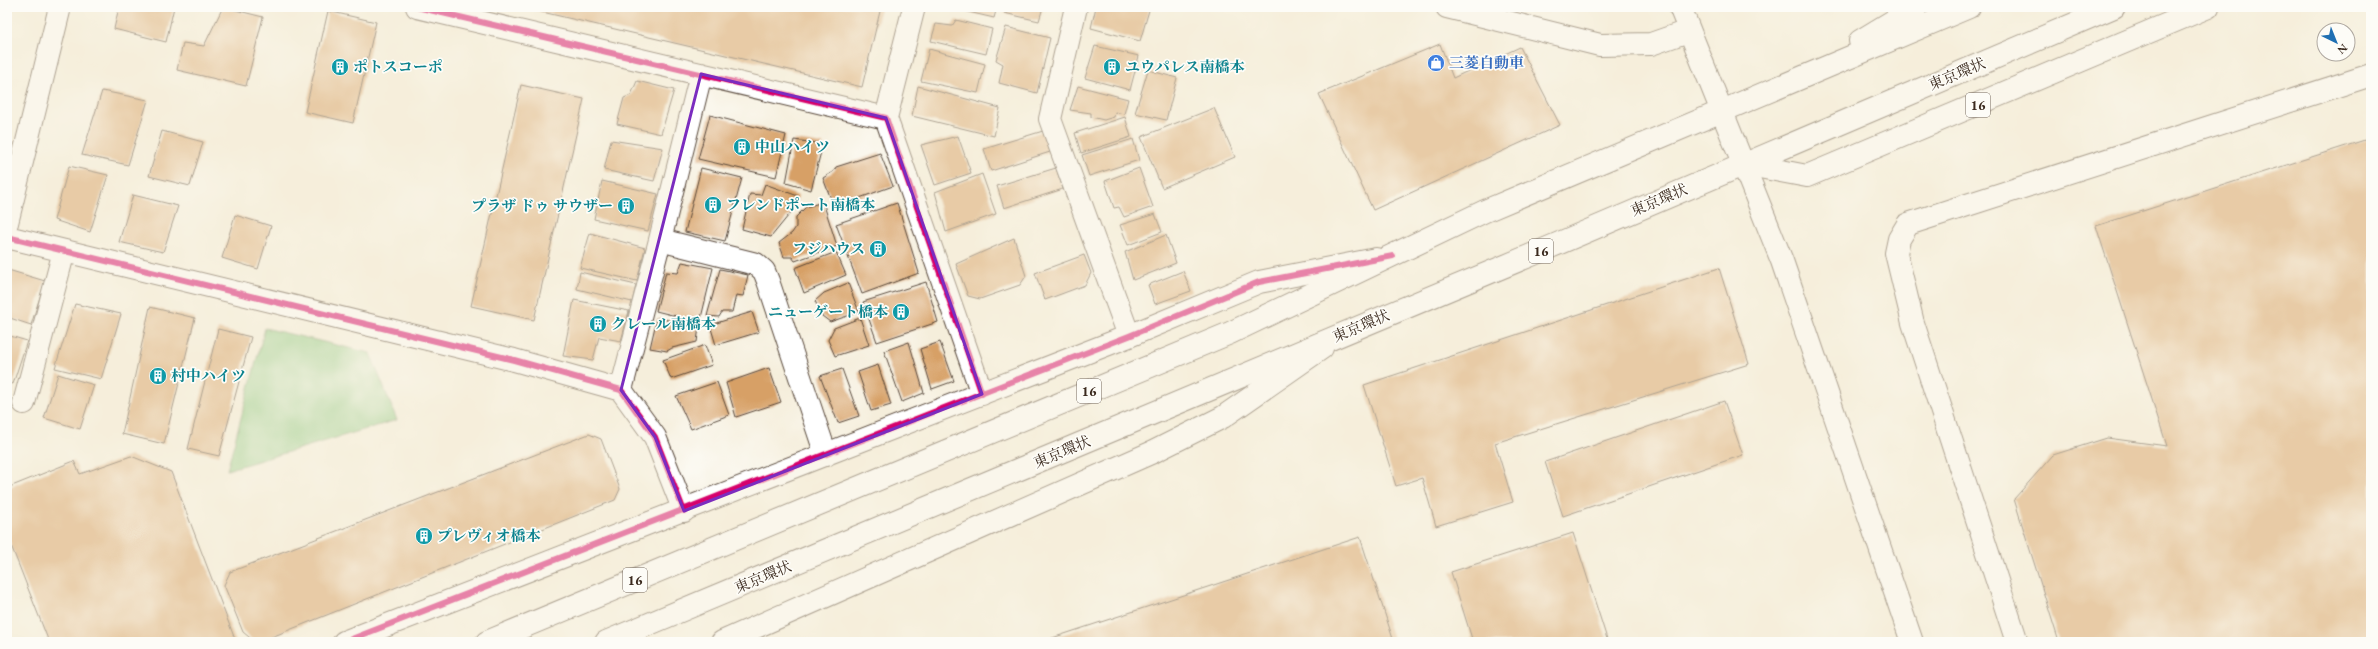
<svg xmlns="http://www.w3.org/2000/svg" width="2378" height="649" font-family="'EB Garamond','Noto Serif JP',serif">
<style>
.green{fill:#88c880;stroke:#62794f}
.building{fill:#d7a066}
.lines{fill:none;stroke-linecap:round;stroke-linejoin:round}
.minor-casing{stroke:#57473a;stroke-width:24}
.highway-casing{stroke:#57473a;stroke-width:24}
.minor{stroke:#fff;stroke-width:22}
.highway{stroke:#fff;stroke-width:22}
.cycleway-casing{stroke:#fdfcf7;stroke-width:8}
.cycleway{stroke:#d6006c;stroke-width:6}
.marked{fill:none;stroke:#7b2cbf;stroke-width:3;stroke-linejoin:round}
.labels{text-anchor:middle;stroke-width:3.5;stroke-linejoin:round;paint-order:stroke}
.shield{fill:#fdfcf7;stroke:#75695f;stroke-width:1}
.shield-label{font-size:14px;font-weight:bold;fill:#3b2a1e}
.shop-label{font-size:15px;font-weight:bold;fill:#366cbe;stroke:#fdfcf7;text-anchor:start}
.culture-label{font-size:15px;font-weight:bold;fill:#0d838f;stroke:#fdfcf7;text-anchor:start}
.street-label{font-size:15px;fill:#3b2a1e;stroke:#fdfcf7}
</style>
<rect width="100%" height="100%" fill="#fdfcf7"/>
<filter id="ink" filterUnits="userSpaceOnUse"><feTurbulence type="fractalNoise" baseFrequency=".025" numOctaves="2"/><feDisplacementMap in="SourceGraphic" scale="8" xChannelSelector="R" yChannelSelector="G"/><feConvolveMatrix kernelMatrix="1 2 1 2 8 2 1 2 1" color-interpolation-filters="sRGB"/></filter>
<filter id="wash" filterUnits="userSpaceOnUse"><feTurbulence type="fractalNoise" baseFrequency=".012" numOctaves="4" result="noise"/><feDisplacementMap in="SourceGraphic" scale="16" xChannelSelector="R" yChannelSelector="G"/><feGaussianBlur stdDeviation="0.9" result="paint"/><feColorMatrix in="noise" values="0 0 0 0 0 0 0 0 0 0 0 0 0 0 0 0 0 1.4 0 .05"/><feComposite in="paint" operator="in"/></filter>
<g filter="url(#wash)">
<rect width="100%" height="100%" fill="#f5eedb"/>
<path class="green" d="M 265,328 L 370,353 L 397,420 L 227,470 Z"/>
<g id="blocks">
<path class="building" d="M 119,7 L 174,7 L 166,42 L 114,29 Z
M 223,7 L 263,17 L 246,86 L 177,70 L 183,43 L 204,46 Z
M 521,7 L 881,7 L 862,87 Z
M 947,7 L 997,7 L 994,18 Z
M 1006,7 L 1043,7 L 1039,21 L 1004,13 Z
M 1096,7 L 1150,7 L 1140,41 L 1091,28 Z
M 328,11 L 376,22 L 353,123 L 305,112 Z
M 956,20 L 992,29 L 986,54 L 931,41 L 936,24 L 952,26 Z
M 1006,27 L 1050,38 L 1037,93 L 999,83 L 1003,64 L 996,60 Z
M 1440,44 L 1453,78 L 1520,47 L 1560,125 L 1373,210 L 1319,94 Z
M 1095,46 L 1139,56 L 1130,90 L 1085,78 Z
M 929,49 L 985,64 L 978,93 L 921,81 Z
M 1148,70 L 1177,78 L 1166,120 L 1135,113 Z
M 637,81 L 674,90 L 661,134 L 617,124 L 624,98 L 631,95 Z
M 521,85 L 584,99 L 534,320 L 471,306 Z
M 918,86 L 1000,108 L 994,136 L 912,116 Z
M 1078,86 L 1128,99 L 1124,114 L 1115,112 L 1114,117 L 1104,120 L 1091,117 L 1091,113 L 1070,110 Z
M 102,91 L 148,100 L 128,165 L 82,155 Z
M 1214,108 L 1235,157 L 1162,188 L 1141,137 Z
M 710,115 L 786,135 L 776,177 L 698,159 Z
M 1125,117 L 1131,137 L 1081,153 L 1075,133 Z
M 162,131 L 203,142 L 190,186 L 149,176 Z
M 1043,131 L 1050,152 L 991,171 L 984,149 Z
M 958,136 L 971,173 L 935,185 L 921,145 Z
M 2371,138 L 2371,642 L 2059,642 L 2014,499 L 2053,455 L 2107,438 L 2167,446 L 2096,226 Z
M 1133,139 L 1139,160 L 1089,176 L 1082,155 Z
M 611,140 L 663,148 L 654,181 L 604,170 Z
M 794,140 L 823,144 L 811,190 L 786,183 Z
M 880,153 L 893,186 L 834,207 L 823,178 L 834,171 L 836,167 Z
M 69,166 L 108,175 L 90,232 L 54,220 Z
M 701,168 L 742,178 L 725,241 L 685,232 Z
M 1056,168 L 1063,189 L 1004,208 L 997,186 Z
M 1139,168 L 1153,207 L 1124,217 L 1119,207 L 1114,208 L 1105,181 Z
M 982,174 L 996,214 L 946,232 L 935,192 Z
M 602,181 L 658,194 L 648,231 L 594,219 Z
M 765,184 L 798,196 L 793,210 L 771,237 L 742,229 L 750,194 L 761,195 Z
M 133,195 L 178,206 L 163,252 L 119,242 Z
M 823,202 L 837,246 L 795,261 L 792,257 L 784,257 L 779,243 L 792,233 L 796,227 L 796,217 L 806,207 Z
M 897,203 L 919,273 L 862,294 L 836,224 Z
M 1155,214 L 1162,232 L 1128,245 L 1120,225 Z
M 235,215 L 271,226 L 258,269 L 222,258 Z
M 590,233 L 645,248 L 637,281 L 580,268 Z
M 1166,235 L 1176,263 L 1133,280 L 1125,252 Z
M 1014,238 L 1026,276 L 1020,285 L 980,299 L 968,296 L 956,264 Z
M 836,252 L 846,275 L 804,293 L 795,268 Z
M 1084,255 L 1091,273 L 1085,285 L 1045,300 L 1035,273 Z
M 682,262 L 713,268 L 700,322 L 656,311 L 666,272 L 678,273 Z
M 1719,268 L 1749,364 L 1495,443 L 1513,502 L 1436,526 L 1422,478 L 1396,486 L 1364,385 Z
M 720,269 L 748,275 L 743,296 L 736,295 L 732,312 L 722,312 L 719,317 L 707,316 Z
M 8,270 L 45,281 L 31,325 L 7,317 Z
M 1183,271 L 1191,291 L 1155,304 L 1148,285 Z
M 580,272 L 636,285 L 632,302 L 577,289 Z
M 926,282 L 938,322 L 877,342 L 863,302 Z
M 848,283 L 859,312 L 830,322 L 822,316 L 815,301 L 824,293 Z
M 574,300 L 629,311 L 621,341 L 599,337 L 593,360 L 563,356 Z
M 75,304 L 121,314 L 101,379 L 55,368 Z
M 150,307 L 195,318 L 164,444 L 122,434 Z
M 752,312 L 759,332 L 716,345 L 710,325 Z
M 657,318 L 699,326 L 697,342 L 672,348 L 667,351 L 650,348 Z
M 860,318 L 869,345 L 835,356 L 828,340 L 834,328 Z
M 218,329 L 251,337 L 219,456 L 188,449 Z
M 7,335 L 27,341 L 13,384 L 7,382 Z
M 909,342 L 924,393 L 902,402 L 884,351 Z
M 940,342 L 954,381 L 932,389 L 920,349 Z
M 705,345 L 712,365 L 671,379 L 663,360 Z
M 878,365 L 891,405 L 871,411 L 858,372 Z
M 769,368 L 781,402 L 736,417 L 726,383 Z
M 842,369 L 859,416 L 838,423 L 820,376 Z
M 58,374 L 94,385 L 80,429 L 44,418 Z
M 717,382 L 729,415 L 691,429 L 676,396 Z
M 1724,401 L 1743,455 L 1563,516 L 1545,462 Z
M 589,434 L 601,439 L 620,489 L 615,500 L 259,642 L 255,642 L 243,632 L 224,585 L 230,572 Z
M 131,456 L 171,472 L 236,642 L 49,642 L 7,535 L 7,488 L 74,461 L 80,474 Z
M 1573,533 L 1608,642 L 1473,642 L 1451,572 Z
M 1360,537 L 1394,642 L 1040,642 Z"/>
</g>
</g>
<g filter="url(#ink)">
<use href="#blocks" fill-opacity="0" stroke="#57473a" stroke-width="1"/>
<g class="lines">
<defs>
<path id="minor" d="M 417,7 L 886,118 L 982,394
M 1076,7 L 1050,119 L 1129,336
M 1447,7 L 1600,45 L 1651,44 L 1688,31
M 1680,7 L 1782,261 L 1912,642
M 701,74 L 660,240 L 756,264 L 764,271 L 768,281 L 826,455
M 886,118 L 914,7
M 7,223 L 60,7
M 7,237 L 514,360 L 621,390 L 655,437 L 684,511
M 621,390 L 660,240
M 24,403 L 64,251
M 344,642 L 1129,336 L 1259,282 L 1376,259
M 722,642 L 1153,452 L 1223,417 L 1322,348
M 2017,642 L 1913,323 L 1896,253 L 1899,239 L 1908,224 L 2371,75"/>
<path id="highway" d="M 1860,41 L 1916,7
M 1744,164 L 1807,176 L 2208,7
M 487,642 L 1230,333 L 1485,211 L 1969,7
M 606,642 L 1529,256 L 2114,7"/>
</defs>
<use href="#minor" class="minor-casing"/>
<use href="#highway" class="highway-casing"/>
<use href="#minor" class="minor"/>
<use href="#highway" class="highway"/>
<defs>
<path id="cycleway" d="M 417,7 L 886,118 L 982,394
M 7,237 L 514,360 L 621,390 L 655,437 L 684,511
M 344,642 L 1129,336 L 1259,282 L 1393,256"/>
</defs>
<use href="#cycleway" class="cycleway-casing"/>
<use href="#cycleway" class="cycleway"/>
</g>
</g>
<path d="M0 0H2378V649H0ZM 701,74 L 886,118 L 982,394 L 684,511 L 655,437 L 621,390 Z" fill="#f5eedb" fill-opacity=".55" fill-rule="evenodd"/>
<path class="marked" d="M 701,74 L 886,118 L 982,394 L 684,511 L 655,437 L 621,390 Z"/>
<defs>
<symbol id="shop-disc" viewBox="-11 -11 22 22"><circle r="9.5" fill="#3f7fe0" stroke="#fdfcf7"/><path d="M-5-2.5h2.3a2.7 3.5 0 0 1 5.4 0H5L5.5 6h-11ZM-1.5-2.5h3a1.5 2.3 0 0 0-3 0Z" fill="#fff"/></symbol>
<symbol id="building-disc" viewBox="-11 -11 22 22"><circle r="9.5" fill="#0f9aa8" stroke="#fdfcf7"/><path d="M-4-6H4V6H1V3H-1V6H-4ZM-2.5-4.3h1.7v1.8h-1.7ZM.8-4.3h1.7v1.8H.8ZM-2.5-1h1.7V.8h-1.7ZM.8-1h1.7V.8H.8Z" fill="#fff"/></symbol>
</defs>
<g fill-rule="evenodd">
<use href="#shop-disc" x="1426" y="53" width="20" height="20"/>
<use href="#building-disc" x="330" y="57" width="20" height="20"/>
<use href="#building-disc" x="1102" y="57" width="20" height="20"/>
<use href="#building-disc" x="732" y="137" width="20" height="20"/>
<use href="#building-disc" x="703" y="195" width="20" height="20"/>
<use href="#building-disc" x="616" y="196" width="20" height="20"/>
<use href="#building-disc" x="868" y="239" width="20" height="20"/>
<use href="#building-disc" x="891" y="302" width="20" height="20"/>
<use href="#building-disc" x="588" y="314" width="20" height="20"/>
<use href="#building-disc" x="148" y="366" width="20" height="20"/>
<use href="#building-disc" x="414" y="526" width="20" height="20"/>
</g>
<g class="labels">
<g class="shield">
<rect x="1966" y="93" width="24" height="24" rx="3"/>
<rect x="1529" y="239" width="24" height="24" rx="3"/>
<rect x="1077" y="379" width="24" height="24" rx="3"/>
<rect x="623" y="568" width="24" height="24" rx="3"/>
</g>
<g class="shield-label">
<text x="1978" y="110">16</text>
<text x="1541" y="256">16</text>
<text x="1089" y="396">16</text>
<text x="635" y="585">16</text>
</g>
<g class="shop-label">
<text x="1449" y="68">三菱自動車</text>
</g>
<g class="culture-label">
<text x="353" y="72">ポトスコーポ</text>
<text x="1125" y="72">ユウパレス南橋本</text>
<text x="755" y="152">中山ハイツ</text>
<text x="726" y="210">フレンドポート南橋本</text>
<text x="613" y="211" text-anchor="end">プラザ ドゥ サウザー</text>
<text x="865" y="254" text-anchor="end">フジハウス</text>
<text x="888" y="317" text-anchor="end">ニューゲート橋本</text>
<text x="611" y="329">クレール南橋本</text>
<text x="171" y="381">村中ハイツ</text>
<text x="437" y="541">プレヴィオ橋本</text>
</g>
<g class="street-label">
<text transform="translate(1957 74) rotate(-23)" y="5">東京環状</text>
<text transform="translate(1659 200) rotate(-23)" y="5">東京環状</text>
<text transform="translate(1361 326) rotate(-23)" y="5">東京環状</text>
<text transform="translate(1062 452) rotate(-23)" y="5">東京環状</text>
<text transform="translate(763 577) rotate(-23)" y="5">東京環状</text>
</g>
</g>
<rect width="2378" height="649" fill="none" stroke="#fdfcf7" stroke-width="24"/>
<g transform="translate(2336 42) rotate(137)"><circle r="19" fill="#fdfcf7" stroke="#afa8a0"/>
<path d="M0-3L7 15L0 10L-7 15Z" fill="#1f6fb2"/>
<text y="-6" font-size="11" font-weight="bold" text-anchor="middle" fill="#3b2a1e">N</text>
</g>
</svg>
